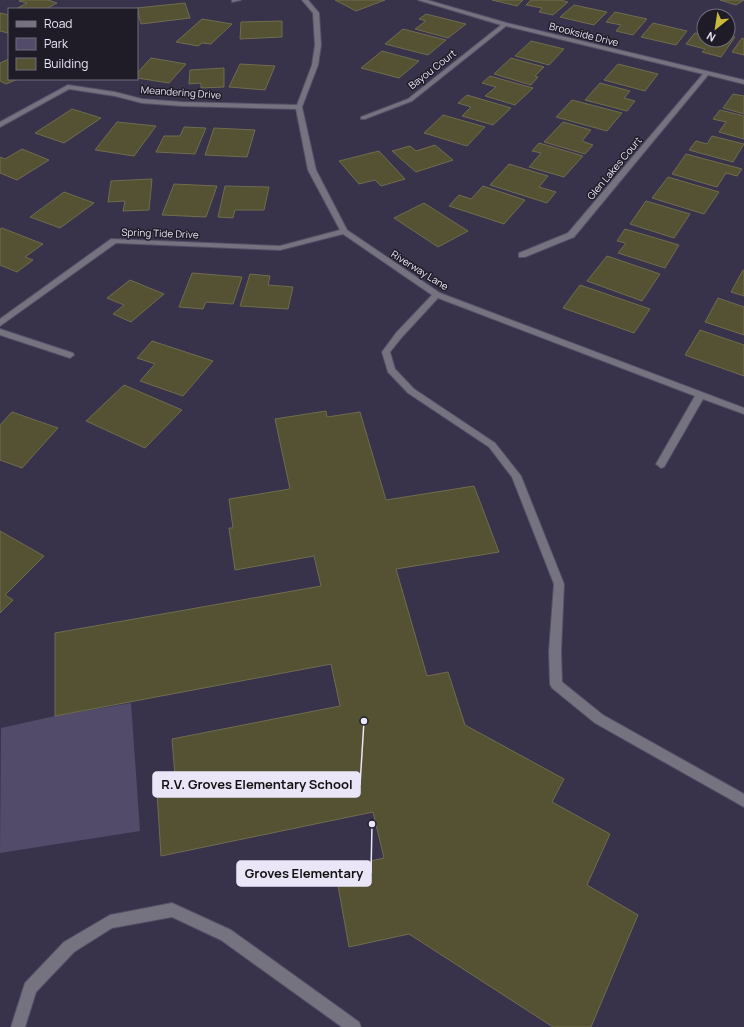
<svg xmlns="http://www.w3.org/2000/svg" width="744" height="1027" font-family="Manrope,sans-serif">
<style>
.green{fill:#534b6a}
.building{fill:#555234;stroke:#706c4e}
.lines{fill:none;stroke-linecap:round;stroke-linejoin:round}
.minor-casing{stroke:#554f67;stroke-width:2}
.minor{fill:#767380;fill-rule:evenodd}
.labels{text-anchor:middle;stroke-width:3;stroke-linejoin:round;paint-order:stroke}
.far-street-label{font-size:10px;fill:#eae6f7;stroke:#1f1c28}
.leader{fill:none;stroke:#eae6f7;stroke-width:1.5}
.callout-dot{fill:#eae6f7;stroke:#1f1c28;stroke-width:1.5}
.callout{fill:#eae6f7;stroke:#eae6f7;stroke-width:1.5}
.callout-label{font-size:13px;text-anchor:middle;font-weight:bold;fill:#111}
</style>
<rect width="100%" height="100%" fill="#39324b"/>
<path class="green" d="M 131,703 L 140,831 L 0,853 L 1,728 L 55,716 Z"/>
<path class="building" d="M 20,0 L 48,0 L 57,3 L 46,9 L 16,9 L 27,3 L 19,1 Z
M 335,0 L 385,0 L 356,11 Z
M 492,0 L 523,0 L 517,6 Z
M 531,0 L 560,0 L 568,2 L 553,15 L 539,12 L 542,8 L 526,5 Z
M 720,0 L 744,0 L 736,5 Z
M 185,3 L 190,18 L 141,24 L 137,8 Z
M 574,5 L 607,12 L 594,25 L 560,17 Z
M 615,12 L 647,19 L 633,35 L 616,31 L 621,25 L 606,22 Z
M 0,13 L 9,15 L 8,33 L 0,31 Z
M 426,14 L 466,24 L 448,38 L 415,29 L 426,21 L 419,19 Z
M 202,19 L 232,24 L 211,44 L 202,43 L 198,46 L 176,42 Z
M 282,21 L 282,37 L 240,39 L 241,22 Z
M 653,23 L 687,31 L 676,45 L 641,37 Z
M 403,29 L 446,40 L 428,55 L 385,44 Z
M 695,33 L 704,35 L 704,40 L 728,40 L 728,36 L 735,37 L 721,57 L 702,52 L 705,49 L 686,44 Z
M 742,38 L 744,39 L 744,55 L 732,52 Z
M 531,41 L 564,49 L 549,65 L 515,56 Z
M 382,51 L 419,61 L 399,78 L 361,68 Z
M 151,58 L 186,64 L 169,83 L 137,78 L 137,73 Z
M 511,58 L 544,67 L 535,76 L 538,77 L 531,85 L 494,74 Z
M 9,59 L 9,79 L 18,79 L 6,84 L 0,81 L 0,63 Z
M 240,64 L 275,66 L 265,90 L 229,87 Z
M 618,64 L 658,74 L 645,91 L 604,80 Z
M 224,68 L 224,87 L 201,88 L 201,83 L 189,84 L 190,70 Z
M 490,76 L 533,88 L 515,105 L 485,96 L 496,87 L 482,83 Z
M 600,83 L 630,91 L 624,98 L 635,101 L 627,111 L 585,100 Z
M 733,94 L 744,96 L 744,114 L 723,108 Z
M 467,95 L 511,108 L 493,125 L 462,116 L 471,107 L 458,103 Z
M 572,100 L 622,113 L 607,131 L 556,117 Z
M 72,109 L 101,118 L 64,143 L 35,133 Z
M 720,110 L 744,116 L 744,139 L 719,132 L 726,122 L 713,119 Z
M 443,115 L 485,127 L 467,146 L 424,133 Z
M 117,122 L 156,126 L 134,156 L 95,150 Z
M 563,122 L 591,130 L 582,141 L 593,145 L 585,154 L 544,142 Z
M 184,127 L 206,128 L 195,154 L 156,152 L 164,136 L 180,136 Z
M 214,128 L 255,130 L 247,157 L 205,155 Z
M 712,136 L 744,144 L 733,162 L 689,150 L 696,141 L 707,144 Z
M 539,143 L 583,156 L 564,177 L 529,167 L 541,153 L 532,151 Z
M 435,145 L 453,160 L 416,172 L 392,151 L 410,146 L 416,151 Z
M 22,149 L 49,160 L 17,180 L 0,173 L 0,157 L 5,159 Z
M 379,151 L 405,179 L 381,186 L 375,180 L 359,184 L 339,161 Z
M 686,154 L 742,169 L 737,176 L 726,173 L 717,187 L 672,174 Z
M 509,164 L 548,176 L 539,187 L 556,192 L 547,203 L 490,185 Z
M 668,177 L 719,192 L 704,214 L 652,198 Z
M 152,179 L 149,210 L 123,211 L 125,201 L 108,202 L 111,181 Z
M 174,184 L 217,186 L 206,217 L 162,215 Z
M 225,186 L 269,187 L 264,210 L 235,210 L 233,218 L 218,217 Z
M 483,186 L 525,200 L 504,224 L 449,206 L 459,195 L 471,199 Z
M 64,192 L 94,203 L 60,228 L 30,217 Z
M 646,201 L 690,214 L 674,238 L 630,224 Z
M 424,203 L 468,231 L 438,247 L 394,218 Z
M 2,228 L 43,244 L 25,257 L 33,260 L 17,272 L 0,265 L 0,229 Z
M 625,229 L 679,245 L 665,268 L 618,253 L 626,243 L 617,241 Z
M 607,256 L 660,274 L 642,301 L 587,281 Z
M 743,270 L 744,270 L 744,296 L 731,292 Z
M 192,273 L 242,277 L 233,304 L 206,302 L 203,309 L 179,307 Z
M 250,274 L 270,276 L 268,285 L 293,287 L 288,309 L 240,306 Z
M 130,280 L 164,294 L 131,322 L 113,314 L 124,305 L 107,298 Z
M 580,285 L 650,309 L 634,333 L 563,308 Z
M 718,298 L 744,307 L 744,335 L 705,322 Z
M 700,330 L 744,345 L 744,376 L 685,355 Z
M 152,341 L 213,361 L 183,396 L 140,381 L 155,364 L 137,358 Z
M 124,385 L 182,410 L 145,448 L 86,421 Z
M 326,411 L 327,417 L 360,412 L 386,500 L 474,486 L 499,552 L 396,569 L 427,676 L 448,672 L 465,725 L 564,779 L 552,802 L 610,834 L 587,885 L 638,915 L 591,1027 L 553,1027 L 409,934 L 349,947 L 335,869 L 384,858 L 373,812 L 161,856 L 157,792 L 176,788 L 172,739 L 340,706 L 331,664 L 55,716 L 55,633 L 321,586 L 314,556 L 235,570 L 229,528 L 233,528 L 229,499 L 290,489 L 275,419 Z
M 12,412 L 58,428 L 22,468 L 0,460 L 0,425 Z
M 0,531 L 44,556 L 5,595 L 13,600 L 0,613 Z"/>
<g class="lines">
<defs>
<path id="minor" d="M 232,0 L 241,0 L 232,2 Z
M 302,0 L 308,0 L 319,13 L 321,45 L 318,65 L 302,107 L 316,170 L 347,230 L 440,293 L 744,408 L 744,414 L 703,399 L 664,467 L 661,468 L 656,464 L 695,396 L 438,298 L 402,337 L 390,352 L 395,369 L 414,389 L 495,443 L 521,476 L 564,584 L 561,651 L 562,682 L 603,715 L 744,794 L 744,807 L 595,723 L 552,688 L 550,684 L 549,651 L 554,584 L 512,477 L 489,447 L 408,393 L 388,372 L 382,352 L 396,333 L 432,295 L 343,234 L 280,250 L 116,243 L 0,326 L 0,319 L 111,239 L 280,246 L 340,230 L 308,170 L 296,109 L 182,106 L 142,103 L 115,96 L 69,89 L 0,127 L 0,122 L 68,85 L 115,92 L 142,99 L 182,102 L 297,105 L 312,65 L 315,45 L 313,13 Z
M 418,0 L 427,0 L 507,23 L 744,80 L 744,84 L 708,75 L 574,237 L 525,257 L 519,257 L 519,253 L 568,233 L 703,74 L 506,26 L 412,101 L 365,119 L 361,119 L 361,117 L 408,99 L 501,25 Z
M 0,329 L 73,353 L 74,355 L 70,358 L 0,335 Z
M 172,903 L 231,930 L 359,1022 L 361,1027 L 342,1027 L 221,940 L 172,917 L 112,928 L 74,952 L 36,992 L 25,1027 L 11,1027 L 25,983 L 64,942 L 110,915 Z"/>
</defs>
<use href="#minor" class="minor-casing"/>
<use href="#minor" class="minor"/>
</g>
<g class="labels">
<g class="far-street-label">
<text transform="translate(584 34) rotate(14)" y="4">Brookside Drive</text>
<text transform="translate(432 69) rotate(-38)" y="4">Bayou Court</text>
<text transform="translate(181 92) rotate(4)" y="4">Meandering Drive</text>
<text transform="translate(614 168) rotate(-50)" y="4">Glen Lakes Court</text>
<text transform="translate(160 233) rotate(2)" y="4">Spring Tide Drive</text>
<text transform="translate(420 270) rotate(32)" y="4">Riverway Lane</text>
</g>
</g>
<path class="leader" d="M364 721L360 785M372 824L371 873"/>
<g class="callout-dot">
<circle cx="364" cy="721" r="4"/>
<circle cx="372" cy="824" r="4"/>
</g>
<g class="callout">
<rect x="153" y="772" width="207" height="25" rx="4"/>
<rect x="237" y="861" width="134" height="25" rx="4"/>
</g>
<g class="callout-label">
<text x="257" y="789">R.V. Groves Elementary School</text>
<text x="304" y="878">Groves Elementary</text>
</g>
<rect x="8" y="8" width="130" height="72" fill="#1f1c28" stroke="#706d7b"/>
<rect x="16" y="21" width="20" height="6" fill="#767380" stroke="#706d7b"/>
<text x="44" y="28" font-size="12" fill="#eae6f7">Road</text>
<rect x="16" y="38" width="20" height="12" fill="#534b6a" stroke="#706d7b"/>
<text x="44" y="48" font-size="12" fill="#eae6f7">Park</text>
<rect x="16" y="58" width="20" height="12" fill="#555234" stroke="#706d7b"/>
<text x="44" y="68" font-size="12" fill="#eae6f7">Building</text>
<g transform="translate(716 28) rotate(210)"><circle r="19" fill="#1f1c28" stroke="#706d7b"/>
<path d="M0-3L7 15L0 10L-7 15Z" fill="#caba3a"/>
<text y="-6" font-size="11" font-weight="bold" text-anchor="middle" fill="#eae6f7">N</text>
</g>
</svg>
